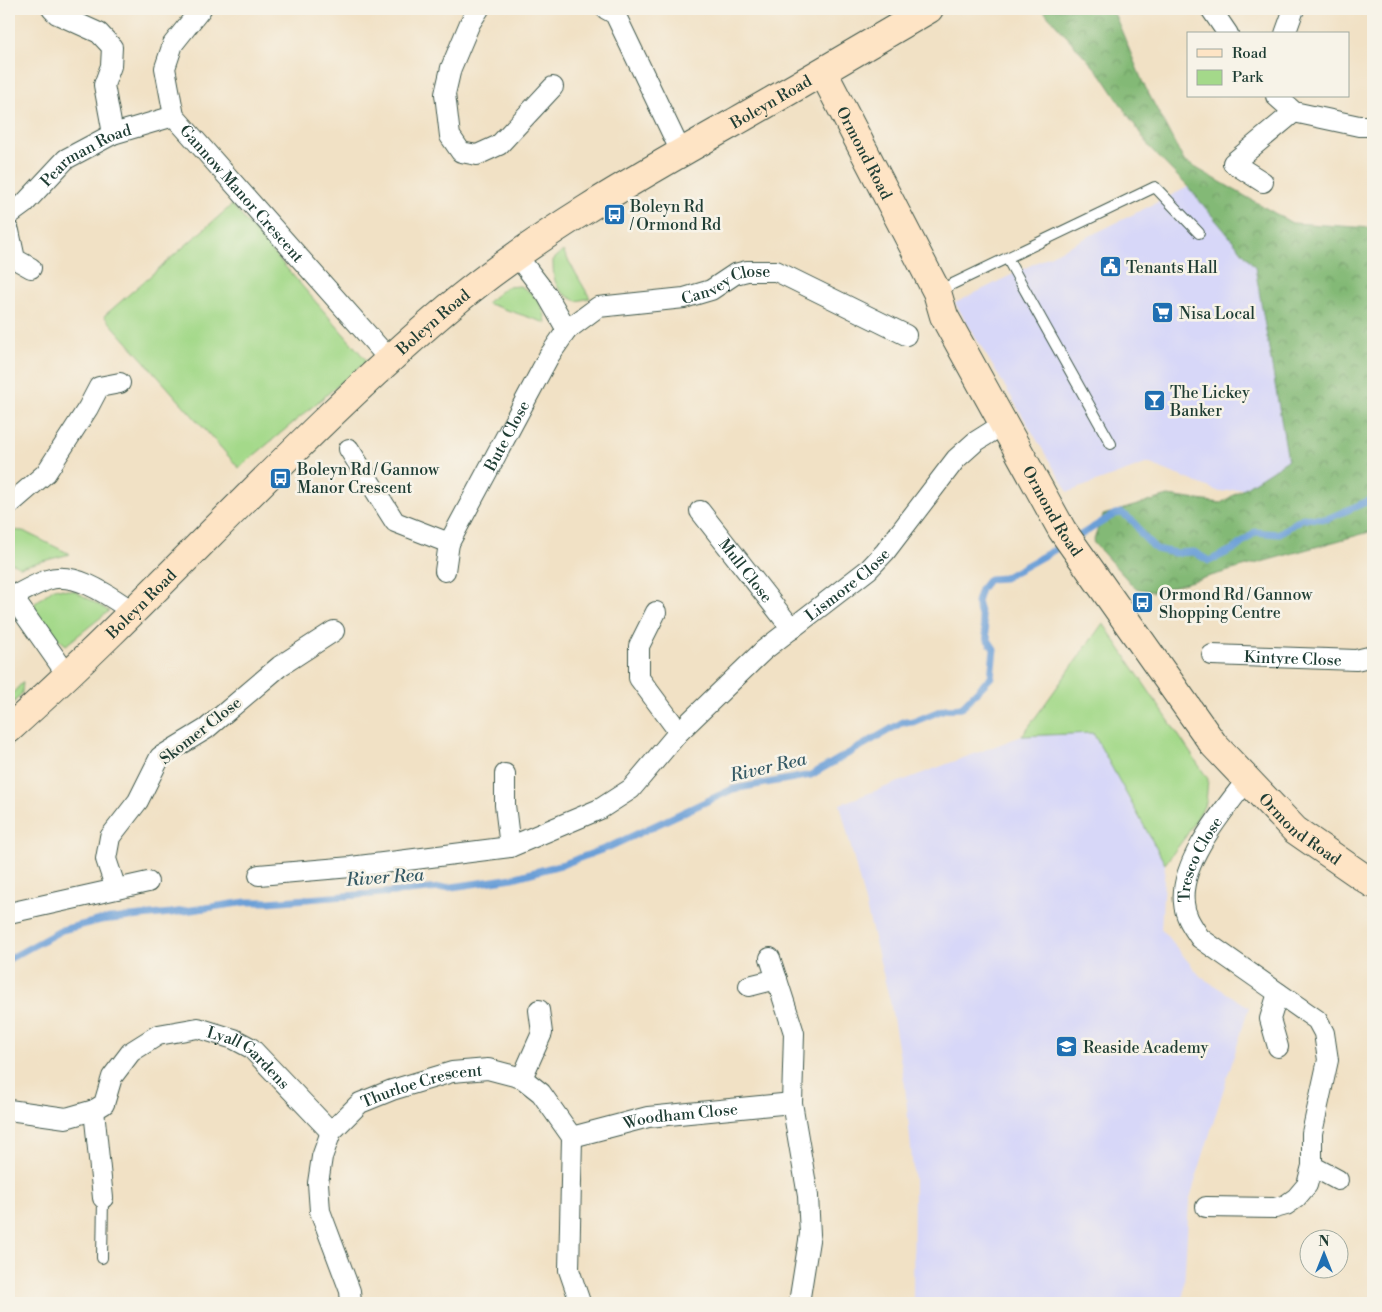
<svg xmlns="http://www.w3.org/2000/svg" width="1382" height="1312" font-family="'Libre Bodoni',serif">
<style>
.built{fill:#d7d7f8}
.green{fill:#a4d98a;stroke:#628b5f}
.forest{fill:url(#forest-crowns);stroke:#517b55}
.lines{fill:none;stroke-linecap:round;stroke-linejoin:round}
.stream{stroke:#6b9fd7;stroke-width:7}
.lane-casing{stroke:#3e564a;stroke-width:12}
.street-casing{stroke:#3e564a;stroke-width:22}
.secondary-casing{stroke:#3e564a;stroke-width:30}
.lane{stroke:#fff;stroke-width:10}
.street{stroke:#fff;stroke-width:20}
.secondary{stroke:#fee4c5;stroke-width:28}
.labels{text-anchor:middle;stroke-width:5;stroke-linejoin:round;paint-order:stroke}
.street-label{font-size:16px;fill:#1f3d34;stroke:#f7f3e8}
.poi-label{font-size:16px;fill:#1f3d34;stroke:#f7f3e8;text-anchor:start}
.water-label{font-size:18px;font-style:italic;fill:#365a65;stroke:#f7f3e8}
</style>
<defs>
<pattern id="forest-crowns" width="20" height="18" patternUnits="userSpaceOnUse" patternTransform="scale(1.25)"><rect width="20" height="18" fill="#83b976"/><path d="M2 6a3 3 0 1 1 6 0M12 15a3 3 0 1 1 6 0" fill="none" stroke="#6b9862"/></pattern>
</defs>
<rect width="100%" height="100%" fill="#f7f3e8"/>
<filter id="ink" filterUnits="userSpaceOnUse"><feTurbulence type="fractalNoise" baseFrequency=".02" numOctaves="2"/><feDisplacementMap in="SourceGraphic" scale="10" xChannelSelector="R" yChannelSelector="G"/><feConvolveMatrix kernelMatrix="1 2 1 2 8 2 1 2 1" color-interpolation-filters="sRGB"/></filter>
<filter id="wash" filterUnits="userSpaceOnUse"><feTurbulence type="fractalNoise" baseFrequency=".0096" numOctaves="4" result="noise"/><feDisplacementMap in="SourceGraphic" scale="20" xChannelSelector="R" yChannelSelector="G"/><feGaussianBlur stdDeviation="1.12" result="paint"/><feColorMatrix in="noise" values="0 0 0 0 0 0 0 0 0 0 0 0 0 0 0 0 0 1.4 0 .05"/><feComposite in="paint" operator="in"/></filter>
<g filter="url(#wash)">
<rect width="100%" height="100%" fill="#f1e1c5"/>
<path class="built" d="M 1188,187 L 1255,267 L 1288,460 L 1244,488 L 1220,492 L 1148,463 L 1068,492 L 955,303 Z
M 1093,733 L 1165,864 L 1161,929 L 1201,977 L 1249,1007 L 1189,1201 L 1183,1303 L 913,1303 L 914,1181 L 905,1086 L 890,1001 L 840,804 L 1022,736 Z"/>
<path class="green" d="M 232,205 L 367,361 L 239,468 L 104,316 Z
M 563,251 L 590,298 L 577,301 C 556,292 553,283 553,260 Z
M 520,286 C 536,294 544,305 546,323 L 486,303 L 506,287 Z
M 9,530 L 23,531 L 70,554 L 20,567 L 9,561 Z
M 54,588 L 75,591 L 109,611 L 66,645 L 34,619 L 35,603 Z
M 1103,623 L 1208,779 L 1206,803 L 1186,836 L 1165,864 L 1093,733 L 1022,736 Z
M 23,682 L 22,693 L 9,708 L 9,697 Z"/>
<path class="forest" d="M 1042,9 L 1108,9 L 1115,15 L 1143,83 L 1184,161 L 1292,223 L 1373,228 L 1373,531 L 1153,592 L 1135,588 L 1093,542 L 1103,515 L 1168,496 L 1221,503 L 1288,460 L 1255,267 L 1188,187 L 1150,148 L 1102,76 Z"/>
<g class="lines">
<path class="stream" d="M 1074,539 L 1115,514 L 1122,513 L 1135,523 L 1142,535 L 1156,549 L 1175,553 L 1194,552 L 1209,561 L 1236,548 L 1255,532 L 1278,534 L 1303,518 L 1327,519 L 1373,499
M 9,959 L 62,930 L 101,920 L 171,913 L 246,902 L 269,902 L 396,892 L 452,887 L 513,878 L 564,864 L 609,847 L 733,789 L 811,775 L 903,722 L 913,722 L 945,709 L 961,708 L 991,677 L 994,649 L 988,640 L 977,602 L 981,589 L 989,579 L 1004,578 L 1065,544"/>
</g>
</g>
<g filter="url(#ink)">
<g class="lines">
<defs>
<path id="lane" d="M 1007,258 L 1111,444
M 938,291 L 1155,187 L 1199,233
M 102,1258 L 103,1198"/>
<g id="street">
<path d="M 52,9 L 57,14 L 99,33 L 112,47 L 111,66 L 104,85 L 113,134"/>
<path id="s1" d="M 201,9 L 173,44 L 165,68 L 174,116 L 390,360"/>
<path d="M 479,9 L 470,23 L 451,68 L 445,94 L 450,136 L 461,152 L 477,155 L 499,145 L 553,87"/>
<path d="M 606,9 L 615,14 L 681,152"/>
<path d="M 1211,9 L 1228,34"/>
<path d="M 1285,34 L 1294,9"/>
<path d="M 1276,96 L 1294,112 L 1359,126 L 1373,126"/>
<path d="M 1263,182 L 1233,163 L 1294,112"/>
<path id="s2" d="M 9,215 L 24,204 L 66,159 L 113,134 L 174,116"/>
<path d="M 9,231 L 15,259 L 31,268"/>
<path d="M 517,256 L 547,295 L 567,330"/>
<path id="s3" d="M 349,449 L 395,522 L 449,543 L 549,356 L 567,330 L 598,307 L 684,298 L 711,290 L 735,274 L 747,271 L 776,271 L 906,335"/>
<path d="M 9,505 L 46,473 L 88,408 L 99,387 L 120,383"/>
<path id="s4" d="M 700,511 L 792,629"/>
<path d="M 445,571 L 449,543"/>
<path d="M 9,592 L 68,676"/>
<path d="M 12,597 C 24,591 36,584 47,580 C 75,570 111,597 132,611"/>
<path d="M 656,612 L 639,646 L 639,678 L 679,732"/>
<path id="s5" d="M 1212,655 L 1356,660 L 1373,656"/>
<path d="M 505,774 L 505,805 L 510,847"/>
<path id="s6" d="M 259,875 L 351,867 L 510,847 L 600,809 L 631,789 L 679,732 L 764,650 L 869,569 L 885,552 L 956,459 L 975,442 L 1002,425"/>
<path d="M 116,889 L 106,859 L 110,837 L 138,801 L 160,757 L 206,729 L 280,666 L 334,631"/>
<path d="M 9,913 L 148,882"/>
<path d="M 770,958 L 794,1033 L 792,1103 L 808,1196 L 810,1234 L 799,1303"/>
<path d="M 749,986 L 777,979"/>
<path d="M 1278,993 L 1270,1019 L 1278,1047"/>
<path d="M 522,1078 L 542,1033 L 539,1010"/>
<path id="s7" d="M 9,1110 L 66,1118 L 94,1110 L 104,1104 L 112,1077 L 131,1052 L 158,1035 L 198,1028 L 234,1039 L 251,1048 L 331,1132"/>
<path d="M 94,1110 L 103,1198"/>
<path id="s8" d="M 572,1137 L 648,1117 L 792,1103"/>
<path d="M 1312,1166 L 1338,1180"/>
<path id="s9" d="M 1206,1207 L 1275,1208 L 1286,1205 L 1296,1198 L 1307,1185 L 1312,1166 L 1312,1133 L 1328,1060 L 1324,1033 L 1317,1020 L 1200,938 C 1193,927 1185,917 1184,903 C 1179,863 1223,811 1246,781"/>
<path id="s10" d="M 351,1303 L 350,1291 L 320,1211 L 318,1183 L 322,1157 L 331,1132 L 360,1103 L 392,1090 L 452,1072 L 488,1069 L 522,1078 L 541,1093 L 572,1137 L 569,1270 L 580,1302"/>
</g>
<g id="secondary">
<path id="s11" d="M 823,72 L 937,292 L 944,316 L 1062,530 L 1214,745 L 1295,830 L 1373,884"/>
<path id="s12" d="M 9,729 C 160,594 294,439 448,308 C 535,235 636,178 735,122 C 800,85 864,47 929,9"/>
</g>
</defs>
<use href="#lane" class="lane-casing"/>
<use href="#street" class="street-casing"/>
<use href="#secondary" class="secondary-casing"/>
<use href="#lane" class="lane"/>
<use href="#street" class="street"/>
<use href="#secondary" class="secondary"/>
</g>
</g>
<defs>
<symbol id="bus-square" viewBox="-11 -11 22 22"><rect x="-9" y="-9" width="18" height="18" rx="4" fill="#1f6fb2" stroke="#f7f3e8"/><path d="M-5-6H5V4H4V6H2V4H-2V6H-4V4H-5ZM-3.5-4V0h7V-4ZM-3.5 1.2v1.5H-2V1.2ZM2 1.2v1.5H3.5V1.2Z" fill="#fff"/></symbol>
<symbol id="civic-square" viewBox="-11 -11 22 22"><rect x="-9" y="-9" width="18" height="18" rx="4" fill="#1f6fb2" stroke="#f7f3e8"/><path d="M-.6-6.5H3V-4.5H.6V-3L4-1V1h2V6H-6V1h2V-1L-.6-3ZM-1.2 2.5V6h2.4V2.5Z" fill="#fff"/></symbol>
<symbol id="supermarket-square" viewBox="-11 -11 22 22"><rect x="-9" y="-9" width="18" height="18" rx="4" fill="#1f6fb2" stroke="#f7f3e8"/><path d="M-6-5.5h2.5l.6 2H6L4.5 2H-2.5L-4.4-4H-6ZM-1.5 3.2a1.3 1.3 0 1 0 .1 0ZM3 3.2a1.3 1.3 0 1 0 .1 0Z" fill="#fff"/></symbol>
<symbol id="bar-square" viewBox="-11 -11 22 22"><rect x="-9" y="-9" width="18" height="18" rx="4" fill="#1f6fb2" stroke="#f7f3e8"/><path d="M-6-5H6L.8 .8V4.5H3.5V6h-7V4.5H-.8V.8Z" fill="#fff"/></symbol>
<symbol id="school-square" viewBox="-11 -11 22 22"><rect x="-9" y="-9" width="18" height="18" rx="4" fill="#1f6fb2" stroke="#f7f3e8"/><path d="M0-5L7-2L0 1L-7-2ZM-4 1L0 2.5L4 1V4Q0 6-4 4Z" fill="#fff"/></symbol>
</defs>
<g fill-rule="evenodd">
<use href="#bus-square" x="602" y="202" width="25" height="25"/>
<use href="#civic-square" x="1098" y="254" width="25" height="25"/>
<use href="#supermarket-square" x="1150" y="300" width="25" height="25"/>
<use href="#bar-square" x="1142" y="388" width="25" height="25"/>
<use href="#bus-square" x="268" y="466" width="25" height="25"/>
<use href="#bus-square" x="1130" y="590" width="25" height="25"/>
<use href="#school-square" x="1054" y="1034" width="25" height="25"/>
</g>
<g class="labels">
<g class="street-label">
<text dy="6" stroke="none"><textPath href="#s12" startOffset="992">Boleyn Road</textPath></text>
<text dy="6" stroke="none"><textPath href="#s11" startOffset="91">Ormond Road</textPath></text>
<text dy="6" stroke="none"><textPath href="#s2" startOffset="99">Pearman Road</textPath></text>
<text dy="6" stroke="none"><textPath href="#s1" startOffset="222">Gannow Manor Crescent</textPath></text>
<text dy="6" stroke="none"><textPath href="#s3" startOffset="558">Canvey Close</textPath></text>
<text dy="6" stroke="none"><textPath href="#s12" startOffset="588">Boleyn Road</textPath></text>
<text dy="6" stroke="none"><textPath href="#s3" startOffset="266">Bute Close</textPath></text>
<text dy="6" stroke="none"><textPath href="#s11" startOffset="496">Ormond Road</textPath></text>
<text dy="6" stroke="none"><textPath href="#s4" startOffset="75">Mull Close</textPath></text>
<text dy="6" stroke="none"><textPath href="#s6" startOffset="686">Lismore Close</textPath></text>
<text dy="6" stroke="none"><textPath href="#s12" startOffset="182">Boleyn Road</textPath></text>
<text dy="6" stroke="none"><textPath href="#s5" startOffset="81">Kintyre Close</textPath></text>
<text transform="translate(200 730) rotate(-38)" y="6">Skomer Close</text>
<text dy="6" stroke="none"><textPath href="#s11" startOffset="901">Ormond Road</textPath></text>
<text dy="6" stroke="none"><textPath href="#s9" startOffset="508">Tresco Close</textPath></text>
<text dy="6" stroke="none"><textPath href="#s7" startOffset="290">Lyall Gardens</textPath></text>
<text dy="6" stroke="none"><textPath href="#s10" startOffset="284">Thurloe Crescent</textPath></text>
<text dy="6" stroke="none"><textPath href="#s8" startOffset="111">Woodham Close</textPath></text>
</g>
<g class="poi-label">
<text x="630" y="212">Boleyn Rd<tspan x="630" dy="18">/ Ormond Rd</tspan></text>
<text x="1126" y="273">Tenants Hall</text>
<text x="1179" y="319">Nisa Local</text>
<text x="1170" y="398">The Lickey<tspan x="1170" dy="18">Banker</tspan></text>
<text x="297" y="475">Boleyn Rd / Gannow<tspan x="297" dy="18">Manor Crescent</tspan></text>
<text x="1159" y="600">Ormond Rd / Gannow<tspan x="1159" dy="18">Shopping Centre</tspan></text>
<text x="1083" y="1053">Reaside Academy</text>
</g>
<g class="water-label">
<text transform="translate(768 767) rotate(-13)" y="6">River Rea</text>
<text transform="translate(385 877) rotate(-4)" y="6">River Rea</text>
</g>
</g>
<rect width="1382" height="1312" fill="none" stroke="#f7f3e8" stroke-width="30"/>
<rect x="1187" y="32" width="162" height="65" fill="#f7f3e8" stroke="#a1aaa0"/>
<rect x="1197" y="49" width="25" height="8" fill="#fee4c5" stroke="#a1aaa0"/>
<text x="1232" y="58" font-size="15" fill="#1f3d34">Road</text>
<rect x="1197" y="70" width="25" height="15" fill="#a4d98a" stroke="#a1aaa0"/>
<text x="1232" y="82" font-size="15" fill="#1f3d34">Park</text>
<g transform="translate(1324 1254)"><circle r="24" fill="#f7f3e8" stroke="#a1aaa0"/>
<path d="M0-4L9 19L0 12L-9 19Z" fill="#1f6fb2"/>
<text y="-8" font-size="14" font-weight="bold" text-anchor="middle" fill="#1f3d34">N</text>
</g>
</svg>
